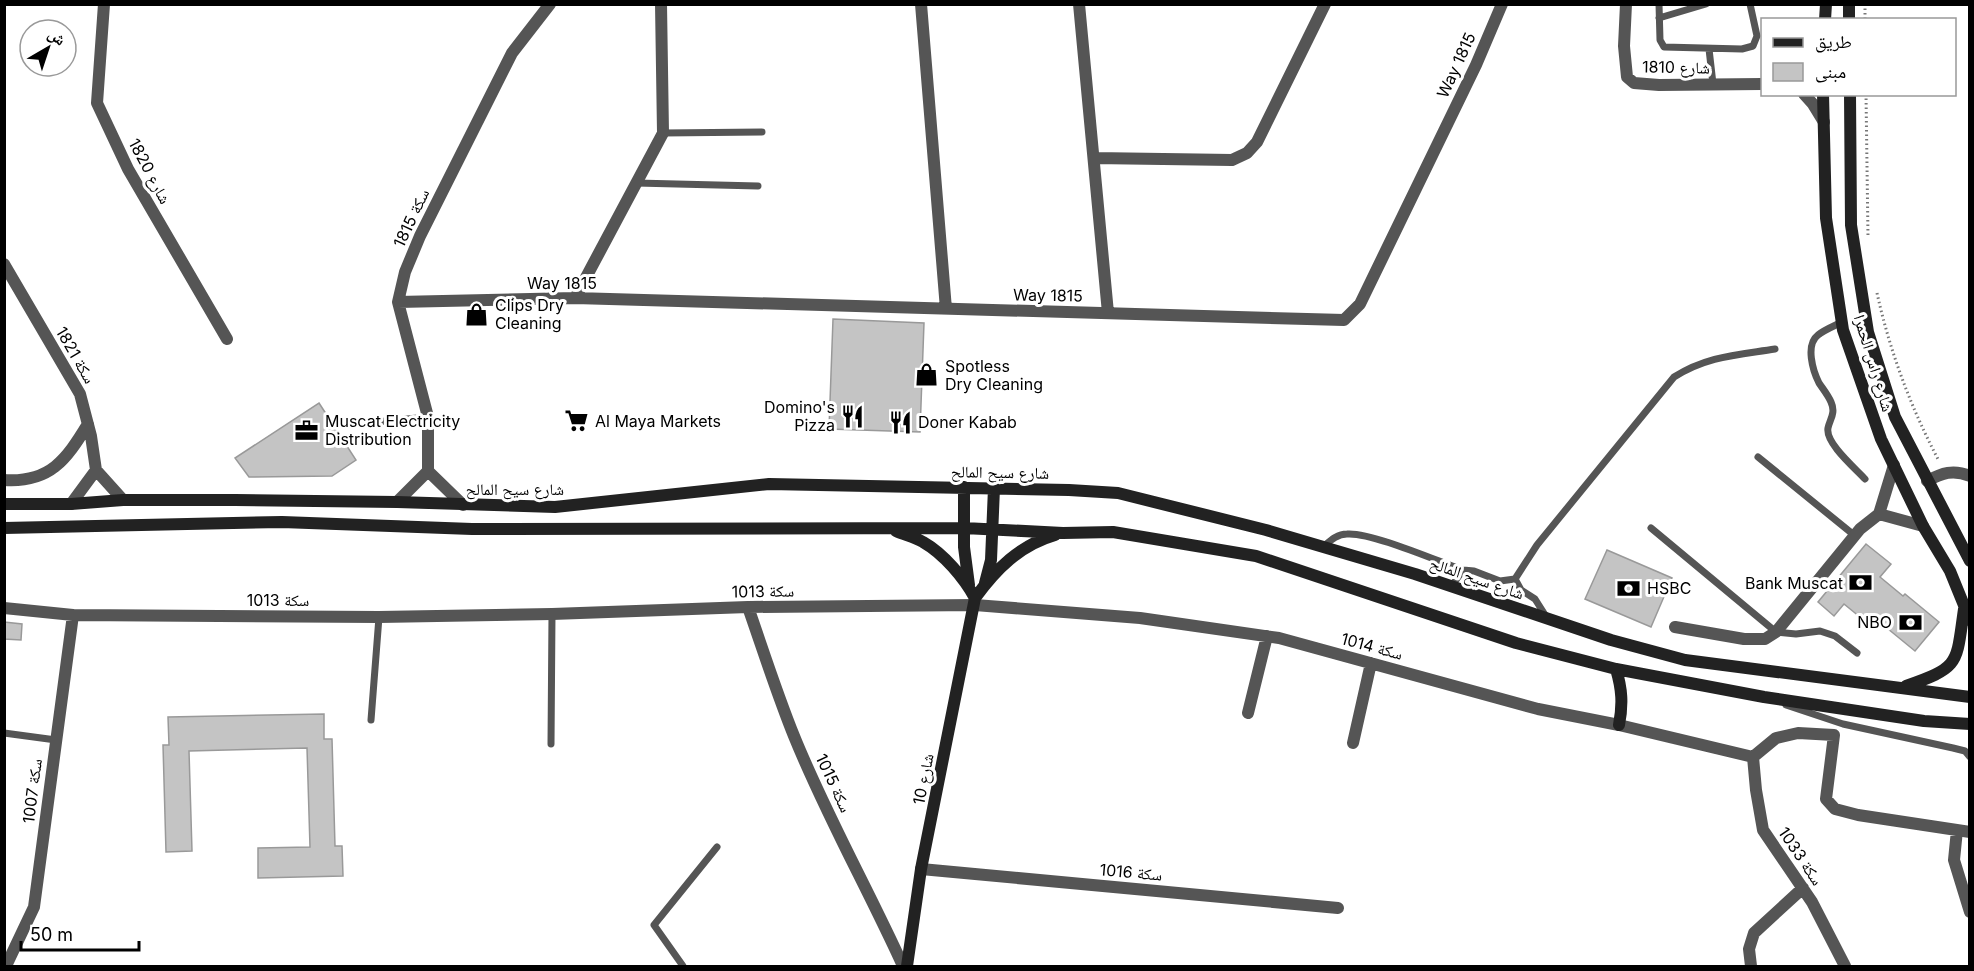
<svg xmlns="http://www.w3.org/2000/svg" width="1974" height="971" font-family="Inter,'Noto Naskh Arabic',sans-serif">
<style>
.building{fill:#c4c4c4;stroke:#999;stroke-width:1.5}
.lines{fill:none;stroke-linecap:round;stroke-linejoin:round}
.path{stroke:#777;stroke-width:3;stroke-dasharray:1.5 3;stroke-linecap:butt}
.lane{stroke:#555;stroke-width:7}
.street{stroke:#555;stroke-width:12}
.secondary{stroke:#222;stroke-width:12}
.labels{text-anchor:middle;stroke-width:6;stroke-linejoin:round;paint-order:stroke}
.street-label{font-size:16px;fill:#000;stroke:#fff}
.poi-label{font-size:16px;fill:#000;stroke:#fff;text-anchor:start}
</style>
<rect width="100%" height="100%" fill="#fff"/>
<path class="building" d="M 833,319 L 924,323 L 920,432 L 829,429 Z
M 319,403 L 356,460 L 332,476 L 249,477 L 235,458 Z
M 1866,544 L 1891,564 L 1880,577 L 1903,596 L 1905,594 L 1939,622 L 1915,651 L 1871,615 L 1866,622 L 1844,604 L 1834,616 L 1818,602 Z
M 1607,550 L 1672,578 L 1651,627 L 1585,599 Z
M 4,622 L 22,624 L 21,640 L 4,639 Z
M 324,714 L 324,739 L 332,739 L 335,846 L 342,846 L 343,876 L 258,878 L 258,848 L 310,847 L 307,748 L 189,751 L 192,851 L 166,852 L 163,745 L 169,745 L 168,717 Z"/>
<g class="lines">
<path class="path" d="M 1865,4 L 1865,20
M 1866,94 L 1868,237
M 1877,293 C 1890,352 1911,408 1939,461"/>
<path class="lane" d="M 1659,4 L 1660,40 L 1664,47 L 1742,49 L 1753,46 L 1757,36 L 1750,4
M 1659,18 L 1706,4
M 1709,49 L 1713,84
M 663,133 L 762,132
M 636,183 L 758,186
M 1842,322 C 1834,326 1824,330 1818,335 C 1805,345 1813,371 1819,383 C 1823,389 1828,395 1831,402 C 1836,413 1830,419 1828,428 C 1825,443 1856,469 1865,479
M 344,425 L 428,417
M 1758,457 L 1854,535
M 1651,528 L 1776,632 L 1796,634 L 1820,631 L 1835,636 L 1857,653
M 1323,547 C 1330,541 1337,534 1347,534 C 1371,532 1437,561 1463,570
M 1515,579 L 1521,590 L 1535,599 L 1547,618
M 1451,587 L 1463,570 L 1474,571 L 1500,581 L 1515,579 L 1537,545 L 1674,377 C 1707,356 1737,355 1775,349
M 1786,705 L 1843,724 L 1953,748 L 1965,751 L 1970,757
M 371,720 L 379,617
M 4,733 L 56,740
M 551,744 L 552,614
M 683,966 L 654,925 L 717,847"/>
<path class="street" d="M 104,4 L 97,103 L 128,169 L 227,339
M 921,4 L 946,309
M 1079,4 L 1108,313
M 1626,4 L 1624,46 L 1627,77 L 1634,83 L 1659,85 L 1762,84
M 1804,94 L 1813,104 L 1824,122
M 1094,158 L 1232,160 L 1247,153 L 1257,142 L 1325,4
M 4,264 L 80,394 L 91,436 L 96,470 L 123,500
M 575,298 L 663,133 L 661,4
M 398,302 L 575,298 L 1344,320 L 1360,304 L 1476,65 L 1502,4
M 4,480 C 50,483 66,460 88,424
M 1927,481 C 1942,473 1953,469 1970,476
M 397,502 L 428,471
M 71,504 L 96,470
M 463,505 L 428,471 L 428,417 L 398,302 L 405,272 L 420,236 L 512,53 L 550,4
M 1879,514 L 1923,526
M 748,607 C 763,650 777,694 794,736 C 826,815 868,889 903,966
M 4,608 L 73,615 L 379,617 L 552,614 L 748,607 L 975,605 L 1140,618 L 1279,638 L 1538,709 L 1619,725 L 1753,757
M 1675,627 L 1744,639 L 1765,639 L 1776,632 L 1860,529 L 1879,514 L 1894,465
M 1248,713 L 1267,636
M 1353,743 L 1371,663
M 1753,757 L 1776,738 L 1798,733 L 1834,735 L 1826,799 L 1835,809 L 1858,815 L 1970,832
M 1753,757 L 1756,790 L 1763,830 L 1812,902 L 1845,966
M 1957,830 L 1954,860 L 1970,912
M 921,869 L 1338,908
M 6,966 L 34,907 L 73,615
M 1751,966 L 1749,949 L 1754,933 L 1803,888"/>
<path class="secondary" d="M 1849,4 L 1849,20
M 1825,20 L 1826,4
M 1823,94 L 1826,218 L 1843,330 L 1881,439 L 1923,526 L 1950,571 L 1970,620
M 1850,94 L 1851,225 L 1868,332 L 1895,417 L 1970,561
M 964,487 L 964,547 L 969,585
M 4,504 L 71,504 L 123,500 L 235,500 L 397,502 L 555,507 L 769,484 L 1069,490 L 1118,493 L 1266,530 L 1415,574 L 1611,640 L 1685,660 L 1970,697
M 4,528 L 282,522 L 472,529 L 964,528 L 1063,533 L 1113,532 L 1256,556 L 1516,643 L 1616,669 L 1764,697 L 1924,721 L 1970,724
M 896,531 C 905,535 915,537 923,542 C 944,554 964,578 975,598
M 985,583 L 991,560 L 994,488
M 975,598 C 996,569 1020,545 1055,535
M 1616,669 C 1622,689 1623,704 1619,725
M 1906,686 C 1961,667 1956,664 1964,609
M 907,966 L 921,869 L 975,598"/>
</g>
<defs>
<symbol id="shop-bare" viewBox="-9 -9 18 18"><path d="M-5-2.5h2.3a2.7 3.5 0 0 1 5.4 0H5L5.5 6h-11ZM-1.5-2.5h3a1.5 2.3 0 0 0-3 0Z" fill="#000" stroke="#fff" stroke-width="2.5" paint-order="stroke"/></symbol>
<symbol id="restaurant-bare" viewBox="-9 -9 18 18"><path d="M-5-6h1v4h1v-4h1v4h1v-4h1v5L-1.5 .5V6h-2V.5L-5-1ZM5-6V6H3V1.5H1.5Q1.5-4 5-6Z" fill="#000" stroke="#fff" stroke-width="2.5" paint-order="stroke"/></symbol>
<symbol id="supermarket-bare" viewBox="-9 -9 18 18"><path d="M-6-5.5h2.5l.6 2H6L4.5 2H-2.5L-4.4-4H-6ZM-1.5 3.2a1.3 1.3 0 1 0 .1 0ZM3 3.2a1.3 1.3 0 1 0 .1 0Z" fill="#000" stroke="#fff" stroke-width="2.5" paint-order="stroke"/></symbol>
<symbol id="office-bare" viewBox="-9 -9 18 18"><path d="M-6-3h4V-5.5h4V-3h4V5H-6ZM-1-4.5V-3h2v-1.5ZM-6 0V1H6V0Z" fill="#000" stroke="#fff" stroke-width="2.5" paint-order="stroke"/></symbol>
<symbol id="bank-bare" viewBox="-9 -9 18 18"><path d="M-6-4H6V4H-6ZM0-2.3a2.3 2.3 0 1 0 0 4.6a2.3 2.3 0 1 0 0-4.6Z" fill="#000" stroke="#fff" stroke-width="2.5" paint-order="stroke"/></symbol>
</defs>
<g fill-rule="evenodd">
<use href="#shop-bare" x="460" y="298" width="33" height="33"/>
<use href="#shop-bare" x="910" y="358" width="33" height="33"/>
<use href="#restaurant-bare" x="836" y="400" width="33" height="33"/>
<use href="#supermarket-bare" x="560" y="404" width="33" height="33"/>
<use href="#restaurant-bare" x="884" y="406" width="33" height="33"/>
<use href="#office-bare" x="290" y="414" width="33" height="33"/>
<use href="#bank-bare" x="1844" y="566" width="33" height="33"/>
<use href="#bank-bare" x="1612" y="572" width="33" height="33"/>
<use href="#bank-bare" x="1894" y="606" width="33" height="33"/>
</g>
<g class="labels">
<g class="street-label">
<text transform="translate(1456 65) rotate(-65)" y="6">Way 1815</text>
<text transform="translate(1676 67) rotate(1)" y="6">شارع 1810</text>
<text transform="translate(150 171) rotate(62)" y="6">1820 شارع</text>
<text transform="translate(411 218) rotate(-65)" y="6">سكة 1815</text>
<text x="562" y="289">Way 1815</text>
<text transform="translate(1048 295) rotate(1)" y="6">Way 1815</text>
<text transform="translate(76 355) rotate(60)" y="6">سكة 1821</text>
<text transform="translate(1874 363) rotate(73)" y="6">شارع راس الحمرا</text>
<text transform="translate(1000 472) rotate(1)" y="6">شارع سيح المالح</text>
<text x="515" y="495">شارع سيح المالح</text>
<text transform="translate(1477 578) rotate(19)" y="6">شارع سيح المالح</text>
<text transform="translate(763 591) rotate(-1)" y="6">سكة 1013</text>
<text x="278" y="606">سكة 1013</text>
<text transform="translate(1372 646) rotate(15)" y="6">سكة 1014</text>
<text transform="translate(923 779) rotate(-79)" y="6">شارع 10</text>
<text transform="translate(834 783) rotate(65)" y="6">سكة 1015</text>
<text transform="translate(32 791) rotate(-83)" y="6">سكة 1007</text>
<text transform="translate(1801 856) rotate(56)" y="6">سكة 1033</text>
<text transform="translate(1131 872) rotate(5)" y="6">سكة 1016</text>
</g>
<g class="poi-label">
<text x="495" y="311">Clips Dry<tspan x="495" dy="18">Cleaning</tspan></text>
<text x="945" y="372">Spotless<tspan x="945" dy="18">Dry Cleaning</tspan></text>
<text x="835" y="413" text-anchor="end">Domino's<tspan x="835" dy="18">Pizza</tspan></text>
<text x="325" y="427">Muscat Electricity<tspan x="325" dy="18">Distribution</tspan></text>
<text x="595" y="427">Al Maya Markets</text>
<text x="918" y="428">Doner Kabab</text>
<text x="1843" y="589" text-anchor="end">Bank Muscat</text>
<text x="1647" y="594">HSBC</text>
<text x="1892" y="628" text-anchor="end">NBO</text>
</g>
</g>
<rect width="1974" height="971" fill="none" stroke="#000000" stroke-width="12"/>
<rect x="1761" y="18" width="195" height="78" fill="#ffffff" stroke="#999999" stroke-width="1.5"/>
<rect x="1773" y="38" width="30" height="9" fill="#222222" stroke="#999999" stroke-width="1.5"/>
<text x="1815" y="48" font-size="18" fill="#000000">طريق</text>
<rect x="1773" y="63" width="30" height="18" fill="#c4c4c4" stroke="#999999" stroke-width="1.5"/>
<text x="1815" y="78" font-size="18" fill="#000000">مبنى</text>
<g transform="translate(48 48) rotate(39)"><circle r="28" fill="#ffffff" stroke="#999999" stroke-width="1.5"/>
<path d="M0-4.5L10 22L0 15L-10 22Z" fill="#000000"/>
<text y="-9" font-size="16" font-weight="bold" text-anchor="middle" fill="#000000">ش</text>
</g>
<path d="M21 941v9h118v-9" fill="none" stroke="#000000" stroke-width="3"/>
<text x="30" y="941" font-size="18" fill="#000000" stroke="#ffffff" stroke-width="4.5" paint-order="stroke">50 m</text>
</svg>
